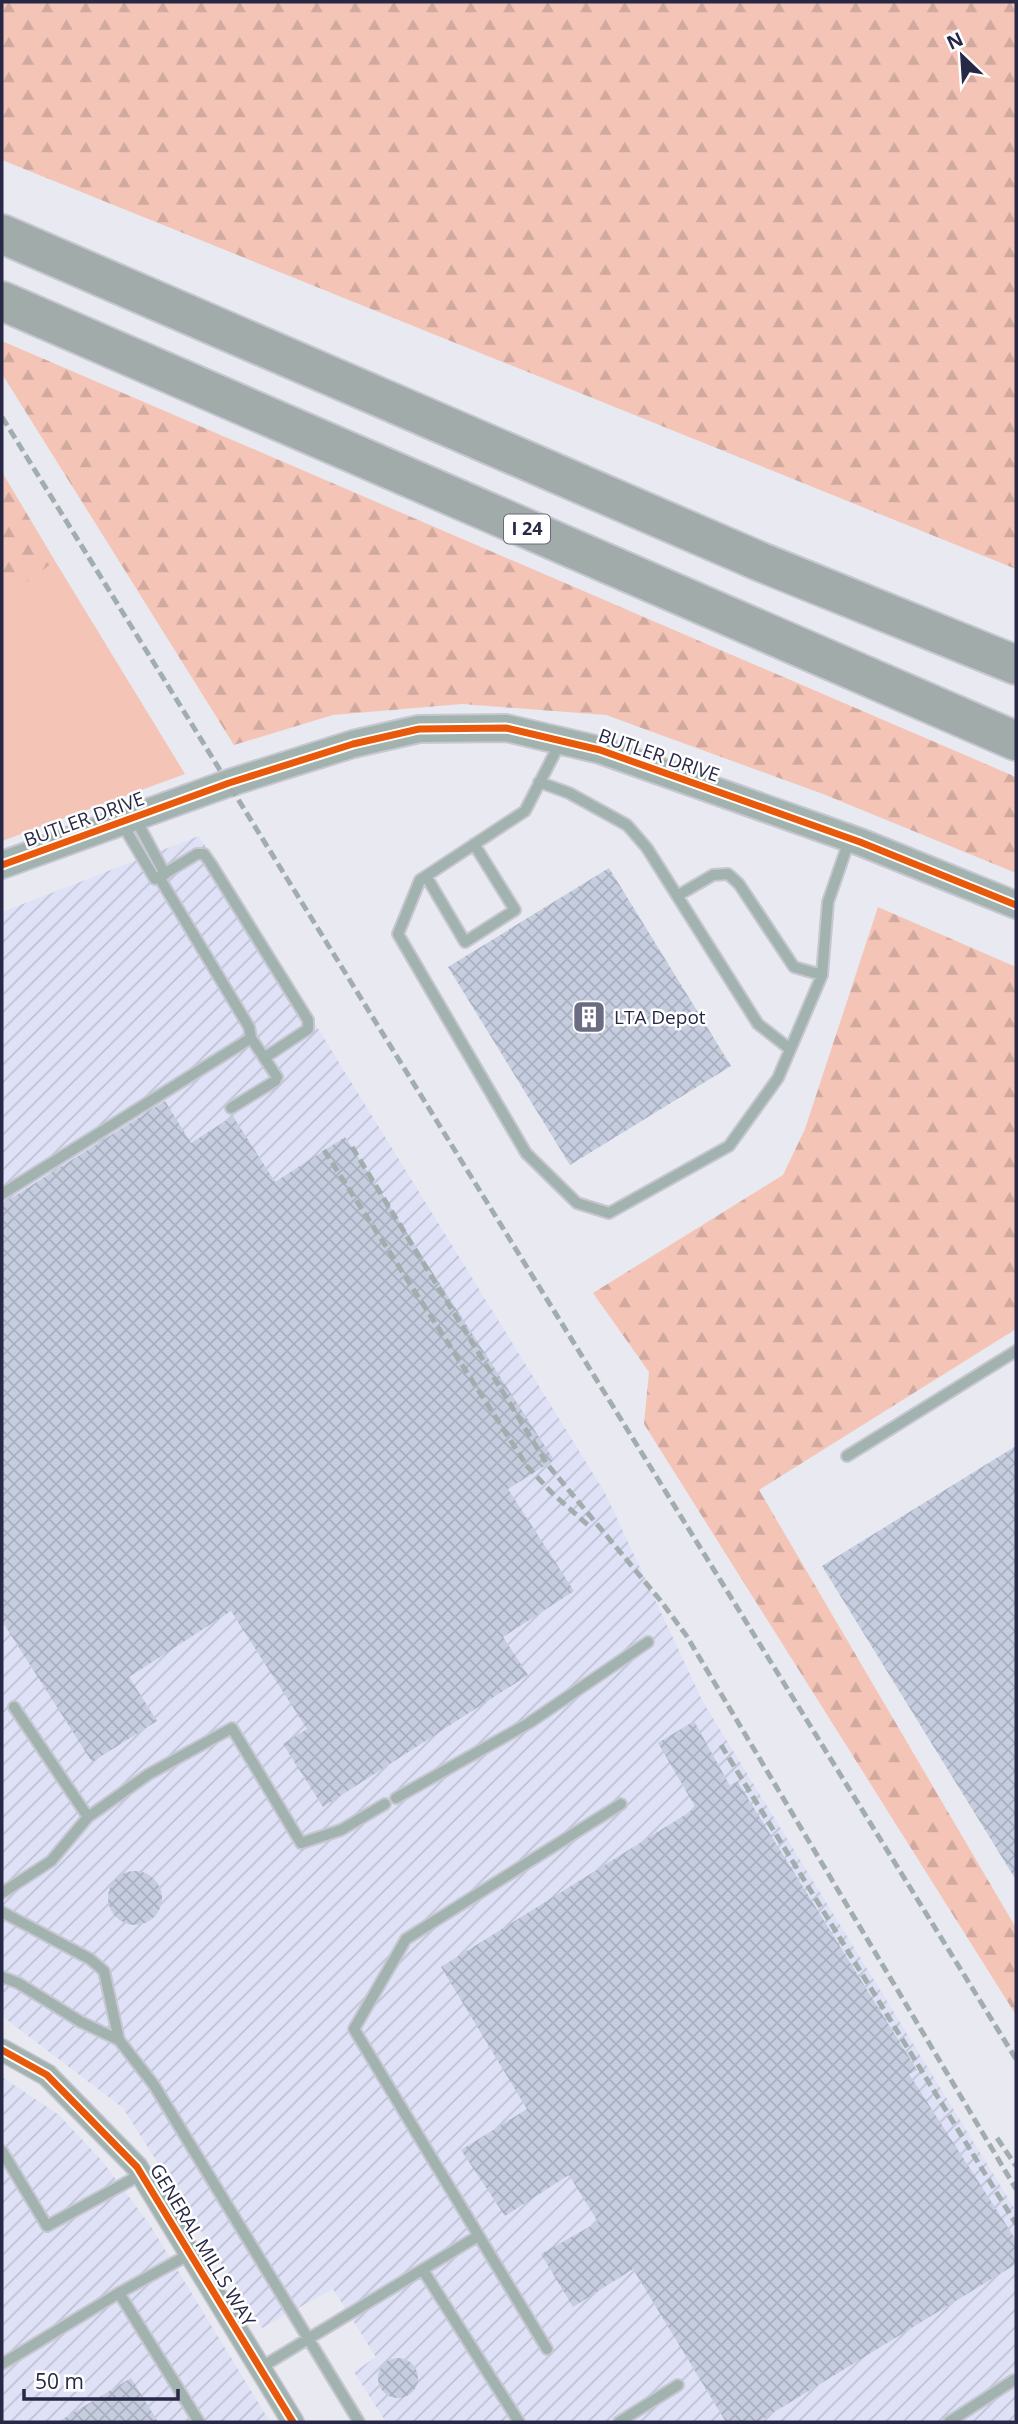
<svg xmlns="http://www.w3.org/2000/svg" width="1018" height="2424" font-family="'Open Sans',sans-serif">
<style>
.industrial{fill:url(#industrial-furrows)}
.grass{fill:#f4c5b7}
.forest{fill:url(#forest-firs)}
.building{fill:url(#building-cross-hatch)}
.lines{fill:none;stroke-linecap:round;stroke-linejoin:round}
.service-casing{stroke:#c6c7d1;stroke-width:14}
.minor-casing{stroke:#c6c7d1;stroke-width:24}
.tertiary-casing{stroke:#c6c7d1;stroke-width:30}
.motorway-casing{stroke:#c6c7d1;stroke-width:42}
.service{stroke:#a2b3af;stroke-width:10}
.minor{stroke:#a2b3af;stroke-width:21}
.tertiary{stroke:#a2b3af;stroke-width:26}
.motorway{stroke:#a0abaa;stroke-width:38}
.rail{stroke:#a2aeae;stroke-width:5;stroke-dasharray:10 5;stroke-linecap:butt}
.cycleway-casing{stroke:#fff;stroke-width:11}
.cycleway{stroke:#e8590c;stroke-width:7}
.labels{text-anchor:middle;stroke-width:5;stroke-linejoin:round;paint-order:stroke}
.shield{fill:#fff;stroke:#68687d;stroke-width:2}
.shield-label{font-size:18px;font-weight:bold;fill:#272845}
.street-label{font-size:19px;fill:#272845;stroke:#fff}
.poi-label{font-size:19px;fill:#272845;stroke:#fff;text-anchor:start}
</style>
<defs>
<pattern id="industrial-furrows" width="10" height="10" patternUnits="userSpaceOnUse" patternTransform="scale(1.75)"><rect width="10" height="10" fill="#dfe1f7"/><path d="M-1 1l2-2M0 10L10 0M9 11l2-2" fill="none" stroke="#bfc1d5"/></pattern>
<pattern id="forest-firs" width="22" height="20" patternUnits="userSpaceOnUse" patternTransform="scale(1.75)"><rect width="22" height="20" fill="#f4c5b7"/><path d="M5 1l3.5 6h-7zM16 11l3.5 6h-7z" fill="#d1a99f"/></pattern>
<pattern id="building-cross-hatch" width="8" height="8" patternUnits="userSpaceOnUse" patternTransform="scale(1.75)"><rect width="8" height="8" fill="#c5cdde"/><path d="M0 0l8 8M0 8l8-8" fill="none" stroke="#a9b0c0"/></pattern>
</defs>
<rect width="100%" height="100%" fill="#e8e9f1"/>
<path class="industrial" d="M 199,836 L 605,1493 L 703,1702 L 1016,2211 L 1016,2422 L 386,2422 L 354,2372 L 376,2357 L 333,2289 L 262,2328 L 123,2108 L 2,2016 L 2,912 Z
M 2,2077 L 59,2115 L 103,2162 L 150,2225 L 270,2422 L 2,2422 Z"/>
<path class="grass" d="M 55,561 L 185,774 L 2,841 L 2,599 Z"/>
<path class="forest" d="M 2,2 L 1016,2 L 1016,569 L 2,160 Z
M 2,341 L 1016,777 L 1016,873 L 823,794 L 606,715 L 462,704 L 333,715 L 234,745 L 2,374 Z
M 2,472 L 55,561 L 2,600 Z
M 878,907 L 1016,967 L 1016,1329 L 759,1490 L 1016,1928 L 1016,2015 L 644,1424 L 649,1372 L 593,1293 L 783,1175 L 805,1129 Z"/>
<path class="building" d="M 609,868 L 731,1066 L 570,1165 L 448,967 Z
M 165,1101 L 191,1143 L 233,1116 L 275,1182 L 345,1137 L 554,1460 L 508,1489 L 574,1591 L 503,1637 L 528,1675 L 323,1807 L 283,1744 L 307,1729 L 231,1611 L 129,1677 L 157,1721 L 92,1762 L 2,1621 L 2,1204 Z
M 1016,1446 L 1016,1880 L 822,1566 Z
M 694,1721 L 730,1786 L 737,1781 L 917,2070 L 909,2074 L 1016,2240 L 1016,2264 L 758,2422 L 726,2422 L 633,2269 L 573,2307 L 541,2254 L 598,2222 L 569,2175 L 505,2216 L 461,2150 L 527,2109 L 441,1967 L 696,1808 L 658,1743 Z
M108 1898a27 27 0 1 1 54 0a27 27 0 1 1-54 0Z
M378 2378a20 20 0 1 1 40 0a20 20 0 1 1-40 0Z
M 131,2378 L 158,2422 L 58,2422 Z"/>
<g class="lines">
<defs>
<path id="service" d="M 561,741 L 525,811 L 420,880 L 398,934 L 526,1153 L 577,1203 L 609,1213 L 729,1146 L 778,1078 L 822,975 L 828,902 L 850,838
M 539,782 L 569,793 L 627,825 L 647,848 L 758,1024 L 790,1049
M 135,818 L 165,874
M 121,822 L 155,879
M 426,876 L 465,942 L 515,910 L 474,844
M 677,896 L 713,875 L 728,874 L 739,884 L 794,967 L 822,975
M 231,1108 L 275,1081 L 277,1077 L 251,1038
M 2,1194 L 251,1038 L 249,1027 L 159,877 L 197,854 L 204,854 L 211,864 L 308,1020 L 308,1029 L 264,1058
M 847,1456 L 1016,1351
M 396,1798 L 529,1723 L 648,1642
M 88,1817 L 149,1774 L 232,1728 L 301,1843 L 341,1830 L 385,1804
M 2,1893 L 51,1861 L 88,1817 L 14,1707
M 2,1912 L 90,1959 L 104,1971 L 119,2040 L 154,2085 L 359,2422
M 2,1977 L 18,1983 L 81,2022 L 119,2040
M 2,2151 L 47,2226 L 142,2174
M 423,2270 L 519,2422
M 119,2293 L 199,2422
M 547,2349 L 354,2029 L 406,1939 L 621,1804
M 2,2364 L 119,2293 L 190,2254
M 260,2368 L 478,2236
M 619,2422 L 678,2385
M 949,2422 L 1014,2380"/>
<path id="minor" d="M 2,2050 L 47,2075 L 137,2167 L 293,2422"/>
<path id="tertiary" d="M 2,865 L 229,783 L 353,744 L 419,729 L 506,728 L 600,750 L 860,842 L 1016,905"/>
<path id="motorway" d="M 2,234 L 761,562 L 1016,665
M 2,301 L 1016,741"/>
</defs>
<use href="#service" class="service-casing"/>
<use href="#minor" class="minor-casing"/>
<use href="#tertiary" class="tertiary-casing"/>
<use href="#motorway" class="motorway-casing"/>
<use href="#service" class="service"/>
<use href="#minor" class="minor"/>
<use href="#tertiary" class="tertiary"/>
<use href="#motorway" class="motorway"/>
<path class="rail" d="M 2,417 L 1016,2059
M 352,1147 L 547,1464 L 660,1600 L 686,1635 L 1016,2189
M 324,1150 L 527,1466 L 552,1493 L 589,1526
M 721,1745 L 1016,2224
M 997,2138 L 1016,2166"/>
<defs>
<path id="cycleway" d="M 2,865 L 229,783 L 353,744 L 419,729 L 506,728 L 600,750 L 860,842 L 1016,905
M 2,2050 L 47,2075 L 137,2167 L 293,2422"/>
</defs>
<use href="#cycleway" class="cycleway-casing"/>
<use href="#cycleway" class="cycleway"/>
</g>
<defs>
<symbol id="building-square" viewBox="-11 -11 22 22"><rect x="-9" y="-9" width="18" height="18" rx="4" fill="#6b6c81" stroke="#fff"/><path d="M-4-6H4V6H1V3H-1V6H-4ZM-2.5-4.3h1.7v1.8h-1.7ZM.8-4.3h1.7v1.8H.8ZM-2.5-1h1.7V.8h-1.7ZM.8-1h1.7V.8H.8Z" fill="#fff"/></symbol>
</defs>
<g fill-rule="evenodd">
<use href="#building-square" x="570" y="998" width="38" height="38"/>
</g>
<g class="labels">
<rect class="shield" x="504" y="514.5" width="46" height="29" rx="5"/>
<g class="shield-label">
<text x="527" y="535">I 24</text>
</g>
<g class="street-label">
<text transform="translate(659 755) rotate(19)" y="7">BUTLER DRIVE</text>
<text transform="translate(84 819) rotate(-20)" y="7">BUTLER DRIVE</text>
<text transform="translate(203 2245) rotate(59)" y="7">GENERAL MILLS WAY</text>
</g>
<g class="poi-label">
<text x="614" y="1024">LTA Depot</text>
</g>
</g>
<rect width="1018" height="2424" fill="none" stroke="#272845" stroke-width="7"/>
<g transform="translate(962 56) rotate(335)" stroke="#ffffff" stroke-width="5" paint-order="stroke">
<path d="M0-5L12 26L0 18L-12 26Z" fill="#272845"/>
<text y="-10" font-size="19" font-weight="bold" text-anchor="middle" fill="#272845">N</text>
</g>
<path d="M24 2389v10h154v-10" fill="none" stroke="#272845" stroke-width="3.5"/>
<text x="35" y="2389" font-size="21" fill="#272845" stroke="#ffffff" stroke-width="5" paint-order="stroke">50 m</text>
</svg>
